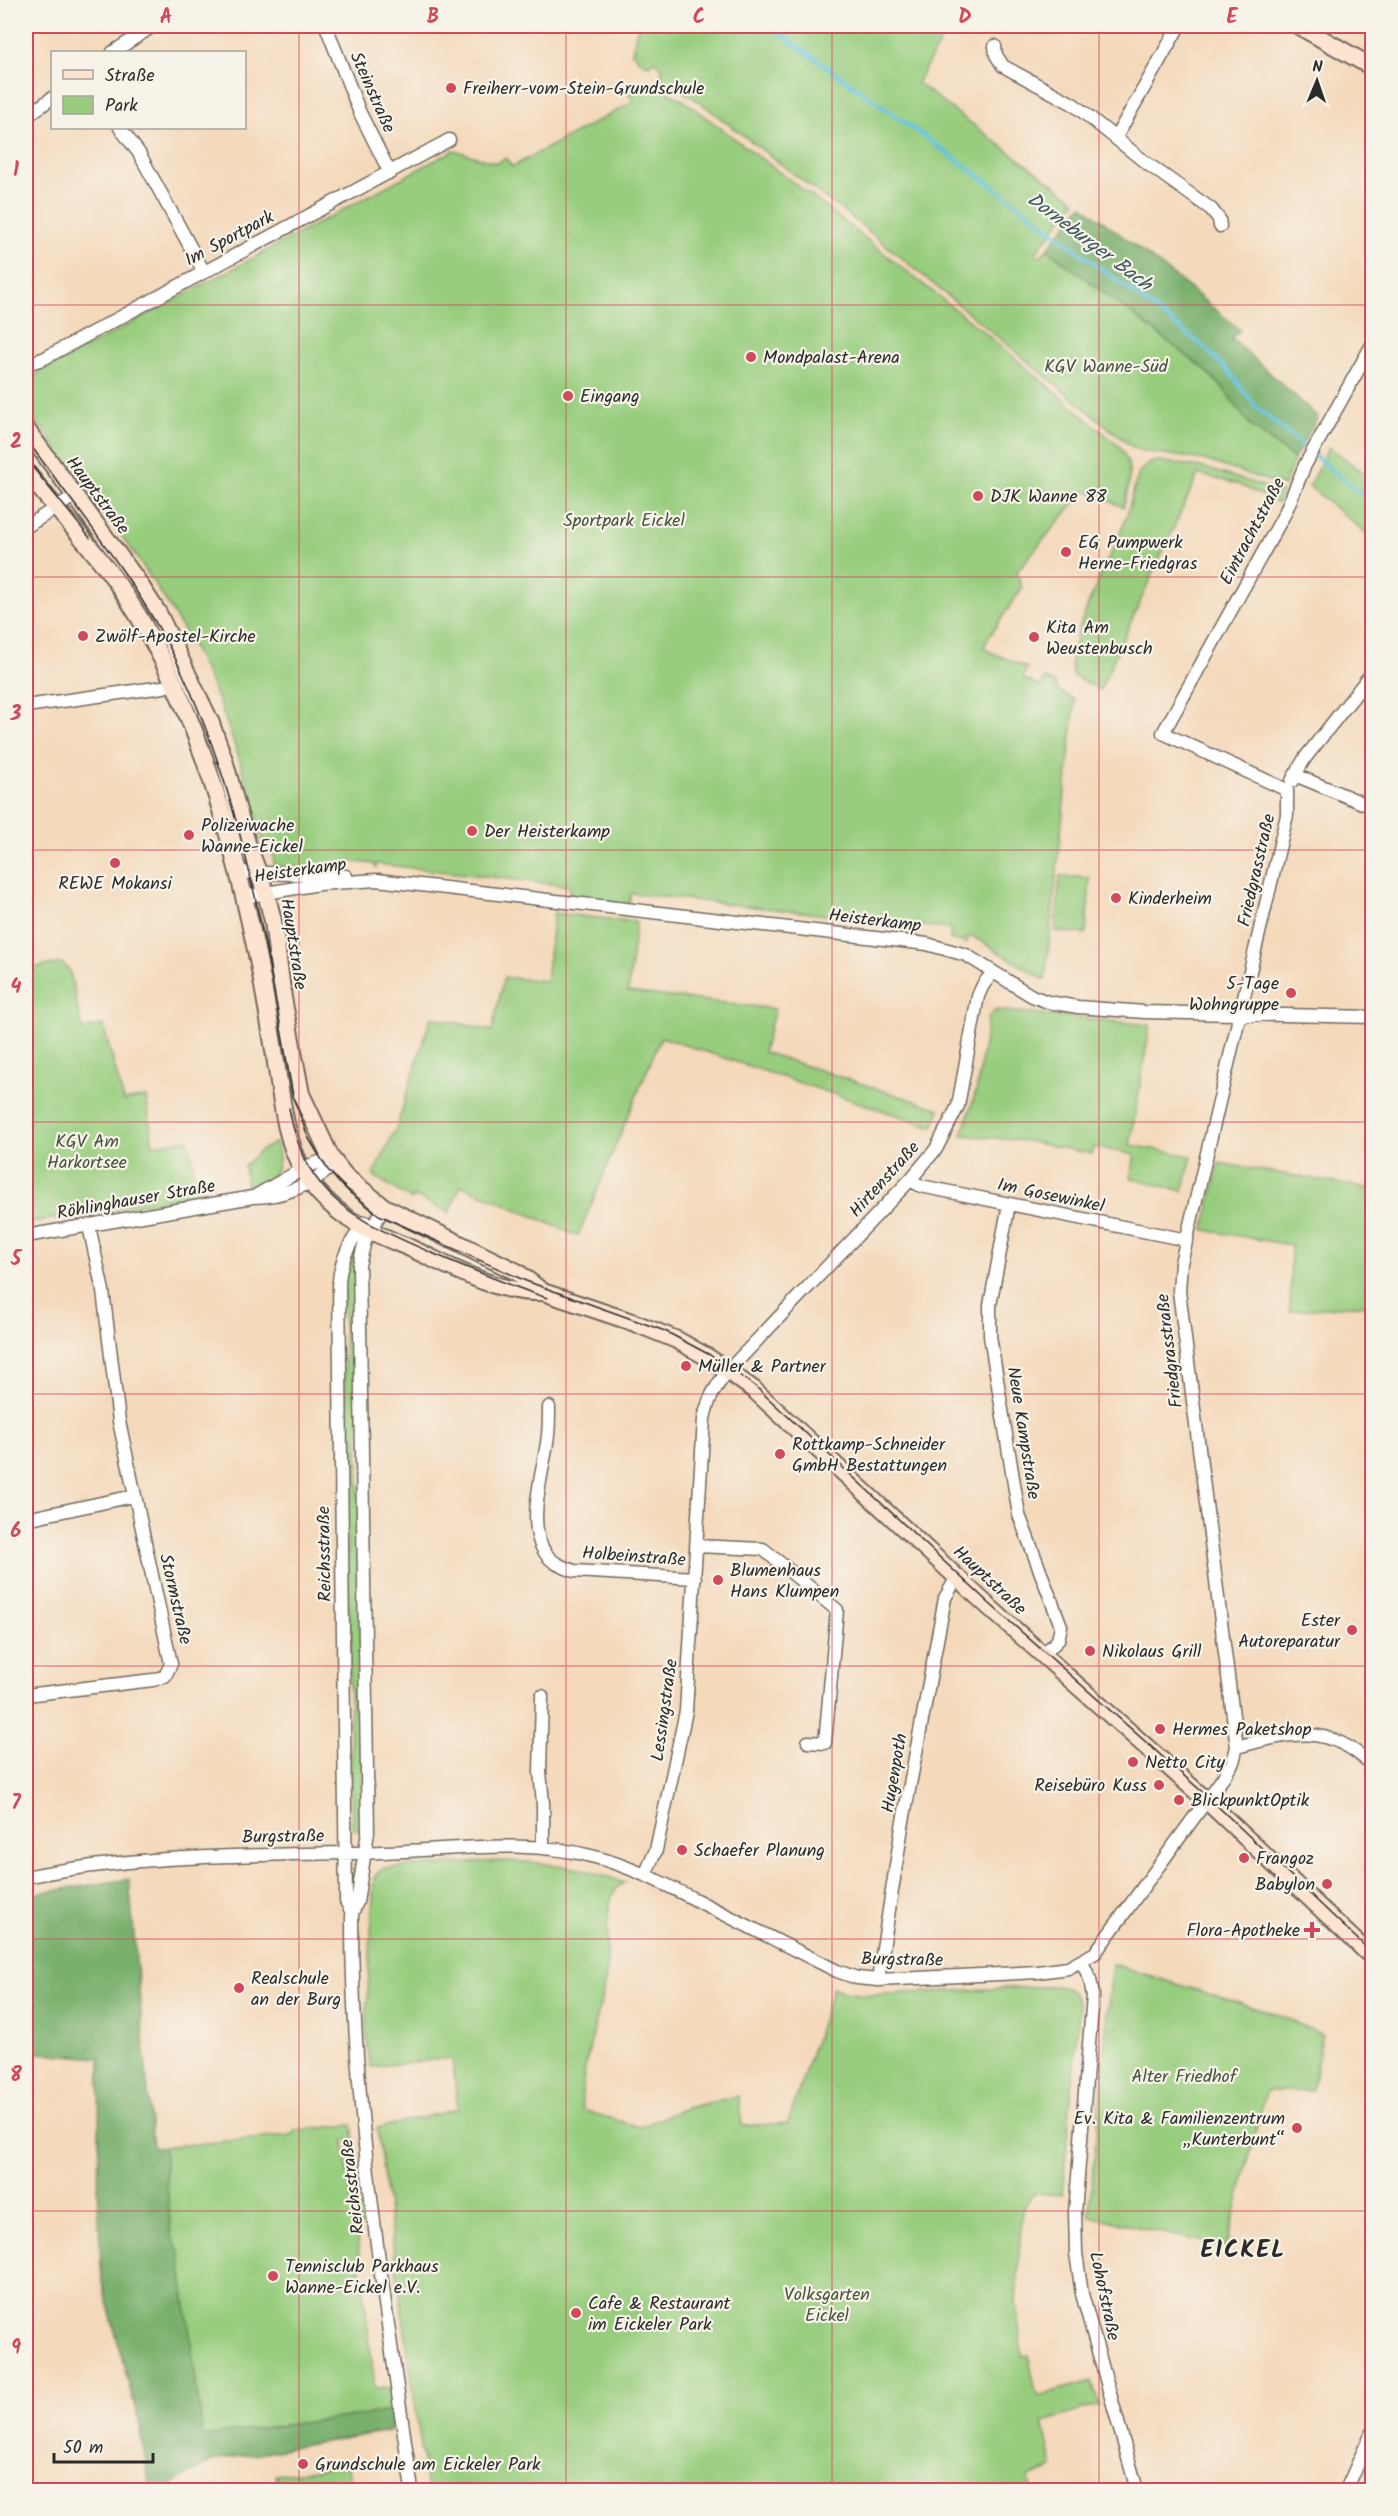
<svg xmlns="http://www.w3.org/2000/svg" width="1398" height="2516" font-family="Kalam,sans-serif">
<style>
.green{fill:#98cd7e;stroke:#627c54;stroke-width:1.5}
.forest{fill:#7ab06d;stroke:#526e4c;stroke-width:1.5}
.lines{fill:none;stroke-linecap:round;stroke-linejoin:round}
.stream{stroke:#62c2e0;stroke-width:4}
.street-casing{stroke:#71685d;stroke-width:15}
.secondary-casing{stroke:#71685d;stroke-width:20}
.street{stroke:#fff;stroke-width:12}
.secondary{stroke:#fde4d1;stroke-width:16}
.tram{stroke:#2b2b2b;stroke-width:1.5}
.grid{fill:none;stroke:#d1495b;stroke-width:1.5;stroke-opacity:0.55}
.poi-dot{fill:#d1495b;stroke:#f7f3e8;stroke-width:2}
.labels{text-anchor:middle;stroke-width:4.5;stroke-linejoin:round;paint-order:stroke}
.poi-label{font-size:18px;fill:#2b2b2b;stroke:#f7f3e8;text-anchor:start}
.street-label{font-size:18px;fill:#2b2b2b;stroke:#f7f3e8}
.park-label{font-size:18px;fill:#465440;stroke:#f7f3e8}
.water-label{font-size:20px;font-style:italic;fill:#3c5861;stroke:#f7f3e8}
.district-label{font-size:24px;font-weight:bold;letter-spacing:1.5px;fill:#2b2b2b;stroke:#f7f3e8}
.neatline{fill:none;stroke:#d1495b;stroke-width:2}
.grid-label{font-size:20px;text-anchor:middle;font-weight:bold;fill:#d1495b}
</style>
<rect width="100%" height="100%" fill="#f7f3e8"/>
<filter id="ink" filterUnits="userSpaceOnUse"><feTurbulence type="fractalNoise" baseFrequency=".0167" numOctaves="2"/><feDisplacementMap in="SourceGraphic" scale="12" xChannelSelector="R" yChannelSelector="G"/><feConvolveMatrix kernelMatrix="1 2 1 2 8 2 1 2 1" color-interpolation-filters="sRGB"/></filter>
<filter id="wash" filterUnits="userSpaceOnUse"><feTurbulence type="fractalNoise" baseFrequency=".008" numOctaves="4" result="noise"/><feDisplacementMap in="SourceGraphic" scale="24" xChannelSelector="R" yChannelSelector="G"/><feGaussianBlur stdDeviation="1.35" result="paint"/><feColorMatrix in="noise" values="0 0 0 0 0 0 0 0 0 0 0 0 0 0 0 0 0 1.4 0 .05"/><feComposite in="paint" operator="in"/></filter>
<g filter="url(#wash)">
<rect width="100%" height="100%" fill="#f4d9bb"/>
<path class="green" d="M 638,26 L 949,26 L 917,83 L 1076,201 L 1035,253 L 1040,257 L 1047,249 L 1204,369 L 1226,391 L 1250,425 L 1294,459 L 1284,486 L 1204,460 L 1142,451 L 1131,446 L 860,224 L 698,101 L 663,79 L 661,73 L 663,69 L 654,61 L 649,65 L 643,63 L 632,52 Z
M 645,84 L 664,90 L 684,101 L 814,198 L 985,333 L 1119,446 C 1134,465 1130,485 1123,507 L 1085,490 L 1017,571 L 1022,588 L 987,640 L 984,649 L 1027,668 L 1023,678 L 1040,687 L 1045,678 L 1055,684 L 1058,691 L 1075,700 L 1045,980 L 974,937 L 968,937 L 966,943 L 950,939 L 951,929 L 631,893 L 629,904 L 569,897 L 570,886 L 377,864 L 376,867 L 374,864 L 348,861 L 342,871 L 274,866 L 273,851 L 265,850 C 248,787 231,723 202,665 C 155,571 87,492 27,408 L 30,406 L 26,400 L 26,380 L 454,150 L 496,163 L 506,158 L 512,167 L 633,102 L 628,92 Z
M 1329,447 L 1372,479 L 1372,538 L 1309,486 Z
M 1157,461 L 1201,467 L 1282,492 L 1278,503 L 1237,484 L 1198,474 L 1100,690 L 1073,676 C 1061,647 1113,554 1124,523 C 1130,508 1133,488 1139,474 C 1142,467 1150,462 1157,461 Z
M 1060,876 L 1090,878 L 1086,934 L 1055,931 Z
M 554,913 L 636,922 L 628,992 L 775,1009 L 763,1052 L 940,1109 L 933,1127 L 661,1037 L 578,1236 L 461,1185 L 449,1213 L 414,1196 L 412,1200 L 373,1175 L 397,1126 L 431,1017 L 492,1031 L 504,977 L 546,981 Z
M 62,963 L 70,971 L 82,1029 L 103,1025 L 124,1101 L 146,1097 L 153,1145 L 188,1139 L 199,1195 L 26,1223 L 26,969 Z
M 996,1010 L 1150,1025 L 1130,1145 L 1192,1156 L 1183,1191 L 1131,1178 L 1135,1155 L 1094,1147 L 1092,1154 L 1026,1141 L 962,1135 L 977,1088 L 988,1018 Z
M 276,1142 C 285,1167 273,1182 247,1186 L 244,1166 L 260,1151 Z
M 1219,1163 L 1372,1189 L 1372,1304 L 1290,1311 L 1291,1245 L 1204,1230 Z
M 351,1250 L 354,1251 L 356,1257 L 363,1829 L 352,1829 L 343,1281 Z
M 501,1861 C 544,1862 584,1866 624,1883 C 602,1890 608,1946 607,1965 C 603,2014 579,2061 582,2110 L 640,2127 L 686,2108 L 738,2096 L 742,2126 L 788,2123 L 833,1987 L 843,1992 L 868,1995 L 1053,1986 C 1069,1986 1079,1994 1079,2011 L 1062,2195 L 1035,2193 L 1022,2209 L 1016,2302 L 1022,2356 L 1028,2355 L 1037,2396 L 1092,2381 L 1099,2405 L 1043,2422 L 1053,2468 L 1029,2477 L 1031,2490 L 427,2490 L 377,2128 L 458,2109 L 452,2058 L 370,2067 L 366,2029 L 374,1878 L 379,1871 L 384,1868 Z
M 1112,1964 L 1284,2017 L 1322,2035 L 1312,2091 L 1266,2091 L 1226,2247 L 1089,2216 Z
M 352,2125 L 354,2139 L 344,2141 L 353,2210 L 363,2208 L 367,2225 L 356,2227 L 375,2388 L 389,2387 L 392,2411 L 203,2436 L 179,2251 L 171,2235 L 164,2147 L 292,2135 L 296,2130 Z
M 348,2466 L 351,2490 L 277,2490 L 275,2475 Z"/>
<path class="forest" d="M 1082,205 L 1187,286 L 1240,330 L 1231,338 L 1318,417 L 1294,459 L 1250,425 L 1222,387 L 1204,369 L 1047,249 Z
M 129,1879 L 153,2148 L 164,2147 L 171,2235 L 179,2251 L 203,2436 L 392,2411 L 394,2424 L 389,2431 L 211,2461 L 188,2474 L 166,2490 L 150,2490 L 140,2426 L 102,2283 L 98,2206 L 100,2058 L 26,2052 L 26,1895 Z"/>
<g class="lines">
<path class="stream" d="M 770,26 L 989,183 L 1204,347 L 1231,374 L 1256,407 L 1372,503"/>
</g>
</g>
<g filter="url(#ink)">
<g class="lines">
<defs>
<path id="street" d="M 326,26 L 360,113 L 390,173
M 995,46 L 996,55 L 1003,66 L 1073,104 L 1145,162 L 1211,209 L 1219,219 L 1220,226
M 113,52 L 153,26
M 26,117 L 52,98
M 120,128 L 139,153 L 204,272
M 1116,137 L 1179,26
M 26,364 L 43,359 L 449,140
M 26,527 L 74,496
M 26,706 L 163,687 L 173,684
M 1295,775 L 1305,758 L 1372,673
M 1292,781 L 1295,775 L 1372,807
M 1287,790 L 1163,733 L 1285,513 L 1305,465 L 1372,345
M 237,872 L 346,876
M 243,897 L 319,884 L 377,880 L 927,944 L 966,955 L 1032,996 L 1048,1002 L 1078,1007 L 1144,1012 L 1372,1017
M 910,1180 L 921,1186 L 1187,1240
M 257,1195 L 308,1166 L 331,1158
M 1009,1204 L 990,1305 L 990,1336 L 1019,1515 L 1061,1626 L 1058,1640 L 1043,1655
M 384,1207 L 365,1241 L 359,1265 L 368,1832 L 357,1902 L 352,1913 C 351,2107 385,2299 412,2490
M 26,1236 L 253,1197 C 285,1197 311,1185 335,1164
M 549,1407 C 549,1416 549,1426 548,1435 C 545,1468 524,1525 546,1554 C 553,1564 564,1567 574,1571 L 695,1578
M 26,1519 L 134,1496
M 697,1546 L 763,1549 L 837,1610 L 825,1743 L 808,1742
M 26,1695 L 153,1680 L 165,1676 L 171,1664 L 119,1421 L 103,1291 L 89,1226
M 542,1696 L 540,1772 L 543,1803 L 543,1848
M 1237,1747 C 1291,1732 1328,1723 1372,1765
M 645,1875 L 656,1850 L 686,1711 L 704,1419 C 709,1391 724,1375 743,1355 L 910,1180 L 936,1149 L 958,1106 L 978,996 L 983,985 L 993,972
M 26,1877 C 143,1853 263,1856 383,1852 C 453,1850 526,1838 595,1857 C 636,1868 674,1889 712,1908 C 753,1929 795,1950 837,1971 L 857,1978 L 878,1980 L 1038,1972 L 1068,1968 L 1095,1953 L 1223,1778 L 1233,1762 L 1237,1747 L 1179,1291 L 1181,1263 L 1287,815 L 1287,790
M 352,1913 L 346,1901 L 339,1281 C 341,1257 351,1241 365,1222
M 1082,1962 L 1090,1979 L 1093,1996 L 1075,2212 L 1076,2253 L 1082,2294 L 1137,2490
M 878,1980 L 902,1827 L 945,1598 L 957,1577
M 1346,2490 L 1372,2432"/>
<path id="secondary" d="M 1299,26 L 1372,67
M 26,429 L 136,579 L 158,613 L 210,721 L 224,760 L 247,843 L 266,893 L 273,921 L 283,998 L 301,1094 L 331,1158 L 345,1176 L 384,1207 L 517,1272 L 543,1292 L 635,1323 L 677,1340 L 709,1358 L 753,1389 L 988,1606 L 1206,1800 L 1372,1957
M 26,471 C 54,508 88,541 115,580 C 191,688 229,822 256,950 C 264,987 270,1025 276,1063 C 282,1100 285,1142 305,1174 C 315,1191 332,1207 349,1219 C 367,1231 389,1239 410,1248 C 452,1267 496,1294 543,1292"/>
</defs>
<use href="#street" class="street-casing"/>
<use href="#secondary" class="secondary-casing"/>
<use href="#street" class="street"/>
<use href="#secondary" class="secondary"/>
<path class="tram" d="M 26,439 C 80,513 140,585 180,668 C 244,802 267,951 293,1096 L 308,1137 L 328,1170 L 350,1193 L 379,1215 L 526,1281 L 665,1331 L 710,1355 L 755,1386 L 990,1604 L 1208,1797 L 1372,1953
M 26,459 L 90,538
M 289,1108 C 305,1198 356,1220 432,1253 C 470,1269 508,1285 547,1298"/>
</g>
</g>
<path class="grid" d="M 299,26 L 299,2490M 566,26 L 566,2490M 832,26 L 832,2490M 1099,26 L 1099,2490M 26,305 L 1372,305M 26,577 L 1372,577M 26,850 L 1372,850M 26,1122 L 1372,1122M 26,1394 L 1372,1394M 26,1666 L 1372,1666M 26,1939 L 1372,1939M 26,2211 L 1372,2211"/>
<g class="poi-dot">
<circle cx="451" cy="88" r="6"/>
<circle cx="751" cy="357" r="6"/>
<circle cx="568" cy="396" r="6"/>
<circle cx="978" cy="496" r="6"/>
<circle cx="1066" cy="552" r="6"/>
<circle cx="83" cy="636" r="6"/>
<circle cx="1034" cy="637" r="6"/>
<circle cx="472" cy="831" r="6"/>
<circle cx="189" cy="835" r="6"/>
<circle cx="115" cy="863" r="6"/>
<circle cx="1116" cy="898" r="6"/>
<circle cx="1291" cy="993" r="6"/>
<circle cx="686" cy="1366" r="6"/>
<circle cx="780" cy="1454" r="6"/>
<circle cx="718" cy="1580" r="6"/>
<circle cx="1352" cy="1630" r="6"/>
<circle cx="1090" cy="1651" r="6"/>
<circle cx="1160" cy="1729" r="6"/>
<circle cx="1133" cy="1762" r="6"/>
<circle cx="1159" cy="1785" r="6"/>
<circle cx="1179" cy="1800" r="6"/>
<circle cx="682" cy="1850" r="6"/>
<circle cx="1244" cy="1858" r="6"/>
<circle cx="1327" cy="1884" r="6"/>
<path d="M1309 1921h6v6h6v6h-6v6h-6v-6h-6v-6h6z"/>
<circle cx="239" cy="1988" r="6"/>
<circle cx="1297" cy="2128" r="6"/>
<circle cx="273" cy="2276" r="6"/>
<circle cx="576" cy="2313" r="6"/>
<circle cx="303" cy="2464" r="6"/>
</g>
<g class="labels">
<g class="poi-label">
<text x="463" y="94">Freiherr-vom-Stein-Grundschule</text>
<text x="763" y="363">Mondpalast-Arena</text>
<text x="580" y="402">Eingang</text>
<text x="990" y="502">DJK Wanne 88</text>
<text x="1078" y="548">EG Pumpwerk<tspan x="1078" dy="21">Herne-Friedgras</tspan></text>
<text x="1046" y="633">Kita Am<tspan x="1046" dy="21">Weustenbusch</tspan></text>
<text x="95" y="642">Zwölf-Apostel-Kirche</text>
<text x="201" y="831">Polizeiwache<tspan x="201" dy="21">Wanne-Eickel</tspan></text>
<text x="484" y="837">Der Heisterkamp</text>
<text x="115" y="889" text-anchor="middle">REWE Mokansi</text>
<text x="1128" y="904">Kinderheim</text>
<text x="1279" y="989" text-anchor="end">5-Tage<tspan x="1279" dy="21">Wohngruppe</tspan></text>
<text x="698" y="1372">Müller &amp; Partner</text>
<text x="792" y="1450">Rottkamp-Schneider<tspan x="792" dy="21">GmbH Bestattungen</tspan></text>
<text x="730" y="1576">Blumenhaus<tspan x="730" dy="21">Hans Klumpen</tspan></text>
<text x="1340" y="1626" text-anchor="end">Ester<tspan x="1340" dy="21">Autoreparatur</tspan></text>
<text x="1102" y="1657">Nikolaus Grill</text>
<text x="1172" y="1735">Hermes Paketshop</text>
<text x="1145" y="1768">Netto City</text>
<text x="1147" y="1791" text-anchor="end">Reisebüro Kuss</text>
<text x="1191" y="1806">BlickpunktOptik</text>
<text x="694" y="1856">Schaefer Planung</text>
<text x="1256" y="1864">Frangoz</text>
<text x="1315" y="1890" text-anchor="end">Babylon</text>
<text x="1300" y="1936" text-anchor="end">Flora-Apotheke</text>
<text x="251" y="1984">Realschule<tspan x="251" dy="21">an der Burg</tspan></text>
<text x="1285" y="2124" text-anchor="end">Ev. Kita &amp; Familienzentrum<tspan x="1285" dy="21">„Kunterbunt“</tspan></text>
<text x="285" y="2272">Tennisclub Parkhaus<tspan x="285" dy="21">Wanne-Eickel e.V.</tspan></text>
<text x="588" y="2309">Cafe &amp; Restaurant<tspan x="588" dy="21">im Eickeler Park</tspan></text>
<text x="315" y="2470">Grundschule am Eickeler Park</text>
</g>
<g class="street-label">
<text transform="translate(373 92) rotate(66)" y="6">Steinstraße</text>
<text transform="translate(229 238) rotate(-28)" y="6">Im Sportpark</text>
<text transform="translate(98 495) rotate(53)" y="6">Hauptstraße</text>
<text transform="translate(1252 531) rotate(-62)" y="6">Eintrachtstraße</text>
<text transform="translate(300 870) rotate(-8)" y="6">Heisterkamp</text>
<text transform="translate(1256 870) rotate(-77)" y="6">Friedgrasstraße</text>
<text transform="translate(875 920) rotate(7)" y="6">Heisterkamp</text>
<text transform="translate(294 944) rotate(81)" y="6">Hauptstraße</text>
<text transform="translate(884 1179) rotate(-48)" y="6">Hirtenstraße</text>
<text transform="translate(1051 1195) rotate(12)" y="6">Im Gosewinkel</text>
<text transform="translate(136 1199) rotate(-10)" y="6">Röhlinghauser Straße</text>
<text transform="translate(1169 1351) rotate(-97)" y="6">Friedgrasstraße</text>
<text transform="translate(1024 1433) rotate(81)" y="6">Neue Kampstraße</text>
<text transform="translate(324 1554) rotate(-91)" y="6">Reichsstraße</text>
<text transform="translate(634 1556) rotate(4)" y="6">Holbeinstraße</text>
<text transform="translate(990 1580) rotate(43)" y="6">Hauptstraße</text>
<text transform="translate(176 1599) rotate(77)" y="6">Stormstraße</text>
<text transform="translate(664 1710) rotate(-82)" y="6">Lessingstraße</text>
<text transform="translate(894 1773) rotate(-80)" y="6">Hugenpoth</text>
<text transform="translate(283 1836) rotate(-1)" y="6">Burgstraße</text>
<text transform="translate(902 1959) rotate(1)" y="6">Burgstraße</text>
<text transform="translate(352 2187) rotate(-97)" y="6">Reichsstraße</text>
<text transform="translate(1105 2296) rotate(78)" y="6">Lohofstraße</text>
</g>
<g class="park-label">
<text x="1106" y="372">KGV Wanne-Süd</text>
<text x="624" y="526">Sportpark Eickel</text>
<text x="87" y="1147">KGV Am<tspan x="87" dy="21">Harkortsee</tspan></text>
<text x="1184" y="2082">Alter Friedhof</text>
<text x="827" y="2300">Volksgarten<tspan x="827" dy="21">Eickel</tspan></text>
</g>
<g class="water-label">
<text transform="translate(1090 241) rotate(37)" y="7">Dorneburger Bach</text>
</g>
<g class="district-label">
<text x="1243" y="2257">EICKEL</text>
</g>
</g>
<rect width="1398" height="2516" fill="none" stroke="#f7f3e8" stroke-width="66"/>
<rect x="51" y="51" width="195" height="78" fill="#f7f3e8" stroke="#a5a39c" stroke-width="1.5"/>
<rect x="63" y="70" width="30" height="9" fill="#fde4d1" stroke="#a5a39c" stroke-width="1.5"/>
<text x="105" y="81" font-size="18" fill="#2b2b2b">Straße</text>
<rect x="63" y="96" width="30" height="18" fill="#98cd7e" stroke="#a5a39c" stroke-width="1.5"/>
<text x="105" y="111" font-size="18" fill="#2b2b2b">Park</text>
<g transform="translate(1317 81) rotate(2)" stroke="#f7f3e8" stroke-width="4.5" paint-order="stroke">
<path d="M0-4.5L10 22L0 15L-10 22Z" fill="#2b2b2b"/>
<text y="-9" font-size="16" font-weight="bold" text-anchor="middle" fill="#2b2b2b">N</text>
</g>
<path d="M54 2453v9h99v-9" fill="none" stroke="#2b2b2b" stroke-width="3"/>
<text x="63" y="2453" font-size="18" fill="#2b2b2b" stroke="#f7f3e8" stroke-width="4.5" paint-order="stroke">50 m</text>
<rect x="33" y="33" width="1332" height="2450" class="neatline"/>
<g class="grid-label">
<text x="166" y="23">A</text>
<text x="433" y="23">B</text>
<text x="699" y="23">C</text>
<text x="965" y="23">D</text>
<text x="1232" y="23">E</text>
<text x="16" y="176">1</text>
<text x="16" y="448">2</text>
<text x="16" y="720">3</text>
<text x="16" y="993">4</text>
<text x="16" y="1265">5</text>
<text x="16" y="1537">6</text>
<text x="16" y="1809">7</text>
<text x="16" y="2081">8</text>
<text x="16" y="2354">9</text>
</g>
</svg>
